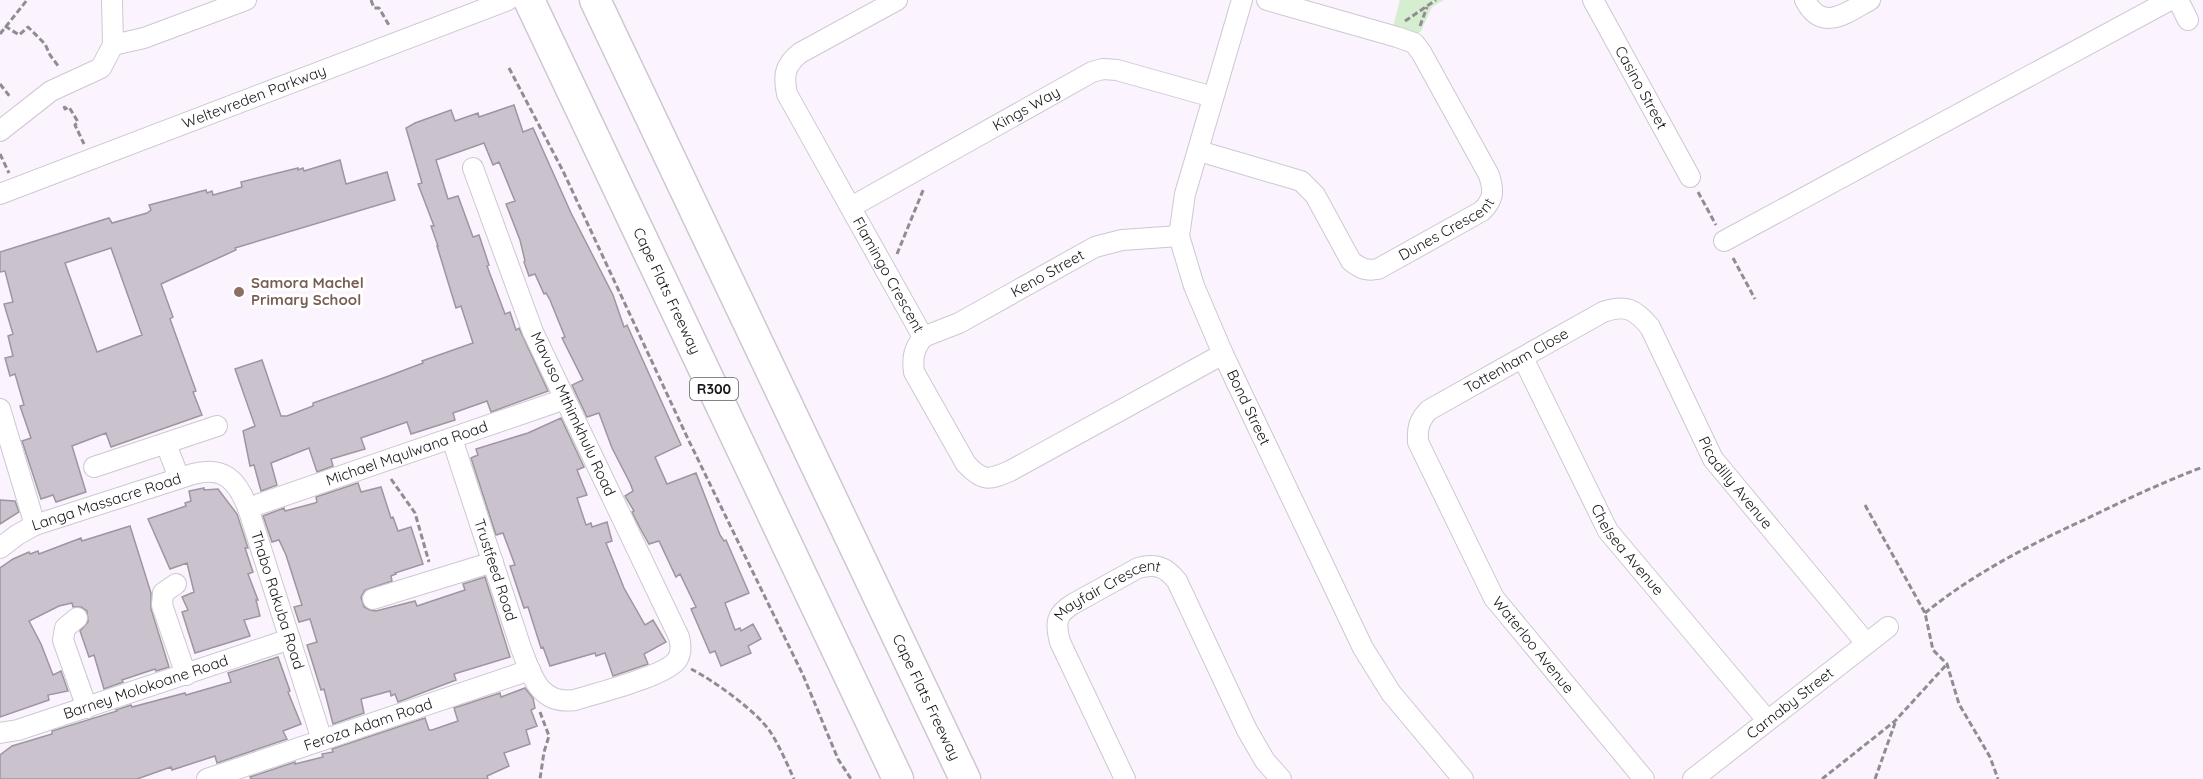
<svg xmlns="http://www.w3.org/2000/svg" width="2203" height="779" font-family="Quicksand,sans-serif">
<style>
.green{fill:#d5eed0}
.building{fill:#cac3cd;stroke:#9d96a0;stroke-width:1.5;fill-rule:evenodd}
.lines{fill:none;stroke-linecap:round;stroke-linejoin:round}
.minor-casing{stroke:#cec7d1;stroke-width:22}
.highway-casing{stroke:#cec7d1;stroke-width:33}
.path{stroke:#918c93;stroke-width:3;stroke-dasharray:6 3;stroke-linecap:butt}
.minor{stroke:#fff;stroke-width:20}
.highway{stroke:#fff;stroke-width:30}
.education-dot{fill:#8d6e63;stroke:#fff;stroke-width:2}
.labels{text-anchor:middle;stroke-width:6;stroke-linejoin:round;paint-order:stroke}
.shield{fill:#fff;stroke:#5e5c5f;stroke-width:1.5}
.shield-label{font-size:14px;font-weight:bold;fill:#19161a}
.street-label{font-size:15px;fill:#19161a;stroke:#fff}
.education-label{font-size:15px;font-weight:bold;fill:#785e54;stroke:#fff;text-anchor:start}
</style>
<rect width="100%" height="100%" fill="#fbf4fe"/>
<path class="green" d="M 1400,0 L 1444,0 L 1432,7 L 1421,31 L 1415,35 L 1393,27 Z"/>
<path class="building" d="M 514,105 L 523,132 L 533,128 L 571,213 L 613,295 L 624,327 L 627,325 L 681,445 L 655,457 L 667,484 L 696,473 L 720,535 L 724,541 L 726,540 L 749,593 L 725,603 L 735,630 L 740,628 L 741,631 L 753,624 L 761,639 L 748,646 L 751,653 L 721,666 L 715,651 L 710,653 L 691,609 L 696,607 L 680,574 L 676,577 L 659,541 L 649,544 L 640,528 L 632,512 L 634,511 L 625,496 L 633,491 L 630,483 L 612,448 L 599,413 L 587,417 L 572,385 L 583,380 L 562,338 L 565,337 L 550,300 L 546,293 L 544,294 L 535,274 L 529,276 L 524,262 L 525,261 L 520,240 L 506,204 L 515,201 L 499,162 L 493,165 L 484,143 L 436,160 L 448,199 L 458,196 L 473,237 L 479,235 L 489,265 L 487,266 L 505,314 L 510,312 L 516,330 L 519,328 L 548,391 L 491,412 L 487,401 L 453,413 L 455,420 L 411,434 L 407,422 L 361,438 L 365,449 L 331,459 L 333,466 L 317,472 L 309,448 L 271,463 L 277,485 L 261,491 L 254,465 L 250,466 L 243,431 L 255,426 L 235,369 L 262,360 L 281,416 L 287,416 L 313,406 L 313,403 L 386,377 L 423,363 L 422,361 L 473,343 L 461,306 L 456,308 L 437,246 L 438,246 L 431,226 L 434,226 L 418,184 L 422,183 L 406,128 L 415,123 L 451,110 L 455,121 L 478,113 L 479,117 Z
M 340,160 L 346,184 L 387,172 L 395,200 L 235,248 L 236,250 L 161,284 L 173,317 L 170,319 L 196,391 L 193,392 L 202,415 L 111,447 L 106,433 L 72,446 L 86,492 L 56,502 L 53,495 L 41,499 L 22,441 L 31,438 L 20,406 L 24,405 L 15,374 L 10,376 L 5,358 L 13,356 L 8,336 L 13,334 L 4,304 L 13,302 L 5,271 L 0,272 L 0,252 L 109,218 L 112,223 L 147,213 L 151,210 L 149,205 L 206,190 L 207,193 L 212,191 L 213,195 L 242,187 L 241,182 L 298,168 L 298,170 L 303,168 L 304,171 ZM 111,248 L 142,335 L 97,352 L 65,263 Z
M 561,418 L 584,467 L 577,470 L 587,495 L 577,498 L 586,525 L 591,523 L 592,527 L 607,522 L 612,541 L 606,543 L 624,588 L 645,625 L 653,620 L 666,642 L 644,654 L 648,664 L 613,676 L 605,653 L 596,656 L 595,653 L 550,666 L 543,647 L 541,648 L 528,607 L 524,608 L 510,566 L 515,565 L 503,533 L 496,535 L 471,458 L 478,455 L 476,449 L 528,433 Z
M 358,483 L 361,492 L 381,487 L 391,518 L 393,517 L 398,531 L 411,527 L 423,564 L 395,573 L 396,574 L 391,576 L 392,581 L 365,590 L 361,597 L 364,607 L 370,610 L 376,611 L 415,601 L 417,606 L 465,590 L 463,584 L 485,577 L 510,657 L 454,674 L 456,680 L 398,702 L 395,694 L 391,696 L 390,691 L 361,699 L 364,713 L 333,724 L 324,689 L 321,690 L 307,645 L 317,642 L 310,619 L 299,622 L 294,607 L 302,605 L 286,555 L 279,540 L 272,542 L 263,516 L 284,508 L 285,511 L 315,503 L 317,502 L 316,497 Z
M 204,488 L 204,490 L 218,489 L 237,514 L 248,548 L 245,548 L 253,572 L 248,574 L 258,600 L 256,600 L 260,616 L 244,620 L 250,636 L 195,653 L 182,612 L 188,610 L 182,597 L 194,592 L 187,563 L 170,569 L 148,519 L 186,506 L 185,503 L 191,501 L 189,491 Z
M 0,500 L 15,501 L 19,512 L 0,524 Z
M 130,526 L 151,593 L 151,609 L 169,667 L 156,671 L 155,669 L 122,680 L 123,682 L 104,689 L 94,655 L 89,657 L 80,631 L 88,622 L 87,611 L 81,607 L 73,607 L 72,603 L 59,606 L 29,621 L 41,644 L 53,675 L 61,671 L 68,691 L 48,695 L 49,700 L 0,717 L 0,568 L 13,559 L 29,552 L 30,554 L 38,551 L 39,554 L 81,538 L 82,541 Z
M 278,657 L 290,691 L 288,692 L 301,724 L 283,731 L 287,739 L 217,763 L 215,756 L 172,770 L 171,767 L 137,779 L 0,779 L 0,755 L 12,746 L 52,734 L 52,731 L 117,711 L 116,710 L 131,705 L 132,707 L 185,693 L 186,695 L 231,682 L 228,673 Z
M 525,688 L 533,698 L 535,708 L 531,710 L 537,726 L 526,730 L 530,744 L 504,753 L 509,766 L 487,776 L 488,779 L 251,779 L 250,777 L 295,762 L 295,764 L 323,757 L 322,754 L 333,752 L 332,749 L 425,718 L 429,730 L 432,730 L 458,721 L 454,708 L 500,693 L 501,697 Z"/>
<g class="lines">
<defs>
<g id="minor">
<path id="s1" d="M 897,0 L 800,53 C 785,65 783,75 787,94 L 923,337 C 914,349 912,357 914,372 L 966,464 C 983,482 989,480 1010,471 L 1223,354"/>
<path id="s2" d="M 1242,0 L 1185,194 L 1179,236 L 1194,286 L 1223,354 L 1363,648 L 1391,693 L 1463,779"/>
<path id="s3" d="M 1593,0 L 1690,177"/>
<path d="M 1805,0 C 1822,33 1846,13 1870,0"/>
<path d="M 2178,0 L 2188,20"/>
<path d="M 113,45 L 144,38 L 246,0"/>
<path d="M 0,131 L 51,91 L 101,68 L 113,45 L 112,0"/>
<path id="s4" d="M 1199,151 L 1301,181 L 1315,195 L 1351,261 C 1361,269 1366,271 1378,269 L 1482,211 C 1494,199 1494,191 1489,175 L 1421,52 L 1414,43 L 1397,37 L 1267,0"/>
<path id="s5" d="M 0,194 L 508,0"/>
<path id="s6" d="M 851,207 L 1092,72 L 1103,69 L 1117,70 L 1213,97"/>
<path d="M 1724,241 L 2170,0"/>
<path id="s7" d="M 923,337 L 959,323 L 1095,247 L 1122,240 L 1179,236"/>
<path id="s8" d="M 1523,358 L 1608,531 L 1767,720"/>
<path d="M 0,409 L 35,525"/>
<path id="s9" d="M 452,439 L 521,648 C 532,676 539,705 575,700 C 597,693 666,676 677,660 C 682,653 681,645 679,637 L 533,332 L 473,168"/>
<path d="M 166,444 L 179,478"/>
<path d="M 94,467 L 217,426"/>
<path id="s10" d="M 248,508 L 565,399"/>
<path id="s11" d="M 0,548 L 17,535 L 35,525 L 193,474 C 224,466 237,480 248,508 L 322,740"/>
<path d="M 176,584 L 163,593 L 162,605 L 186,675"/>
<path d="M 373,599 L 493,562"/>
<path d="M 77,618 L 65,628 L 63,640 L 87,708"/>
<path id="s12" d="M 0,733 L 18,730 L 290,639"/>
<path id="s13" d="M 207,779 L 530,670"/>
<path id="s14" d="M 1125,779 L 1060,642 C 1055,623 1056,614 1073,604 L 1138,568 C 1156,563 1166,567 1177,581 L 1247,730 L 1265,761 L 1281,779"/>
<path id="s15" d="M 1644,779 L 1494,598 L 1418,442 C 1417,428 1419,420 1429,410 L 1603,312 C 1626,304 1635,309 1650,327 L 1713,459 L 1866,643"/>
<path id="s16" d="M 1693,779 L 1888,627"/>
</g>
<g id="highway">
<path id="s17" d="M 529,0 L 898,779"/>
<path id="s18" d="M 595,0 L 965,779"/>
</g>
</defs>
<use href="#minor" class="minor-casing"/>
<use href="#highway" class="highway-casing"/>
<path class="path" d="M 371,0 L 374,8 L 379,8 L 390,27
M 1405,21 L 1436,0
M 5,26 L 19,35 L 28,27 L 45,44 L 50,55 L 59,67
M 1420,26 L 1427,7
M 0,34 L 27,0
M 509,68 L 563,171 L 688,439 L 803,675 L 838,759 L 851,779
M 0,84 L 11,98
M 64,106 L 65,109 L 69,107 L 78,122 L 75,125 L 84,144
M 0,154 L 9,173
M 1698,192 L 1716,225
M 897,254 L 924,188
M 1733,258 L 1755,299
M 391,479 L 415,513 L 429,562
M 1865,505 L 1925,613 L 1933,650 L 1947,664 L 1959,704 L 1990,757 L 1998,779
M 1925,613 C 1973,574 2029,545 2086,519 C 2125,500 2163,482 2203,467
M 691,669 C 713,680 758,712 771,733 C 780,747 787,764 794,779
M 540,712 L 549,736 L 544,752 L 540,779
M 1822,779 L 1895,721 L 1947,664
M 1875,779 L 1895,723"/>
<use href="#minor" class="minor"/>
<use href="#highway" class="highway"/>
</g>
<circle class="education-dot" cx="239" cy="292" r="6"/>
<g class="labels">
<rect class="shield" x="690" y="378" width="48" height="22" rx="4.5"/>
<g class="shield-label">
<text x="714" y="394">R300</text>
</g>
<g class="street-label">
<text dy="5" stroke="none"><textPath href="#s3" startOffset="100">Casino Street</textPath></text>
<text dy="5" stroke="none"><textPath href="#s5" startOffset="272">Weltevreden Parkway</textPath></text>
<text dy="5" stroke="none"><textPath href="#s6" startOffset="201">Kings Way</textPath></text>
<text dy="5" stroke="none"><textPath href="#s4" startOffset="310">Dunes Crescent</textPath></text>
<text dy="5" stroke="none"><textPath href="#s7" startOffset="140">Keno Street</textPath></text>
<text dy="5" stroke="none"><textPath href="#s1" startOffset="364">Flamingo Crescent</textPath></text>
<text dy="5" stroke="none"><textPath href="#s17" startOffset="322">Cape Flats Freeway</textPath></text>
<text dy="5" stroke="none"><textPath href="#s15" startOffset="544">Tottenham Close</textPath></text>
<text dy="5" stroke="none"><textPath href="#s2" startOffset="430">Bond Street</textPath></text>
<text transform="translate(573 414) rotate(65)" y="5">Mavuso Mthimkhulu Road</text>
<text dy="5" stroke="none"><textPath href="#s10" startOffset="168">Michael Mqulwana Road</textPath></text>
<text dy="5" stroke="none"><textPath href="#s15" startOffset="876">Picadilly Avenue</textPath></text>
<text dy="5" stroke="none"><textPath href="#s11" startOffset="117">Langa Massacre Road</textPath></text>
<text dy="5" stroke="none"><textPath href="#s8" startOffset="219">Chelsea Avenue</textPath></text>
<text dy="5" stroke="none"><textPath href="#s9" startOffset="138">Trustfeed Road</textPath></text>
<text dy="5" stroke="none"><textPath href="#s14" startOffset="234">Mayfair Crescent</textPath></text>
<text dy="5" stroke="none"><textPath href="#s11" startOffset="378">Thabo Rakuba Road</textPath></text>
<text transform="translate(1533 645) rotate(51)" y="5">Waterloo Avenue</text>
<text dy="5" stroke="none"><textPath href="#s12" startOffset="153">Barney Molokoane Road</textPath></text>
<text dy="5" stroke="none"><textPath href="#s18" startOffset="772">Cape Flats Freeway</textPath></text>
<text dy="5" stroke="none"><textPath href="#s16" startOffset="123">Carnaby Street</textPath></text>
<text dy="5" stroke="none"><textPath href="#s13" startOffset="170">Feroza Adam Road</textPath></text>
</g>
<g class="education-label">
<text x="251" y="288">Samora Machel<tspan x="251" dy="17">Primary School</tspan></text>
</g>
</g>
</svg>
